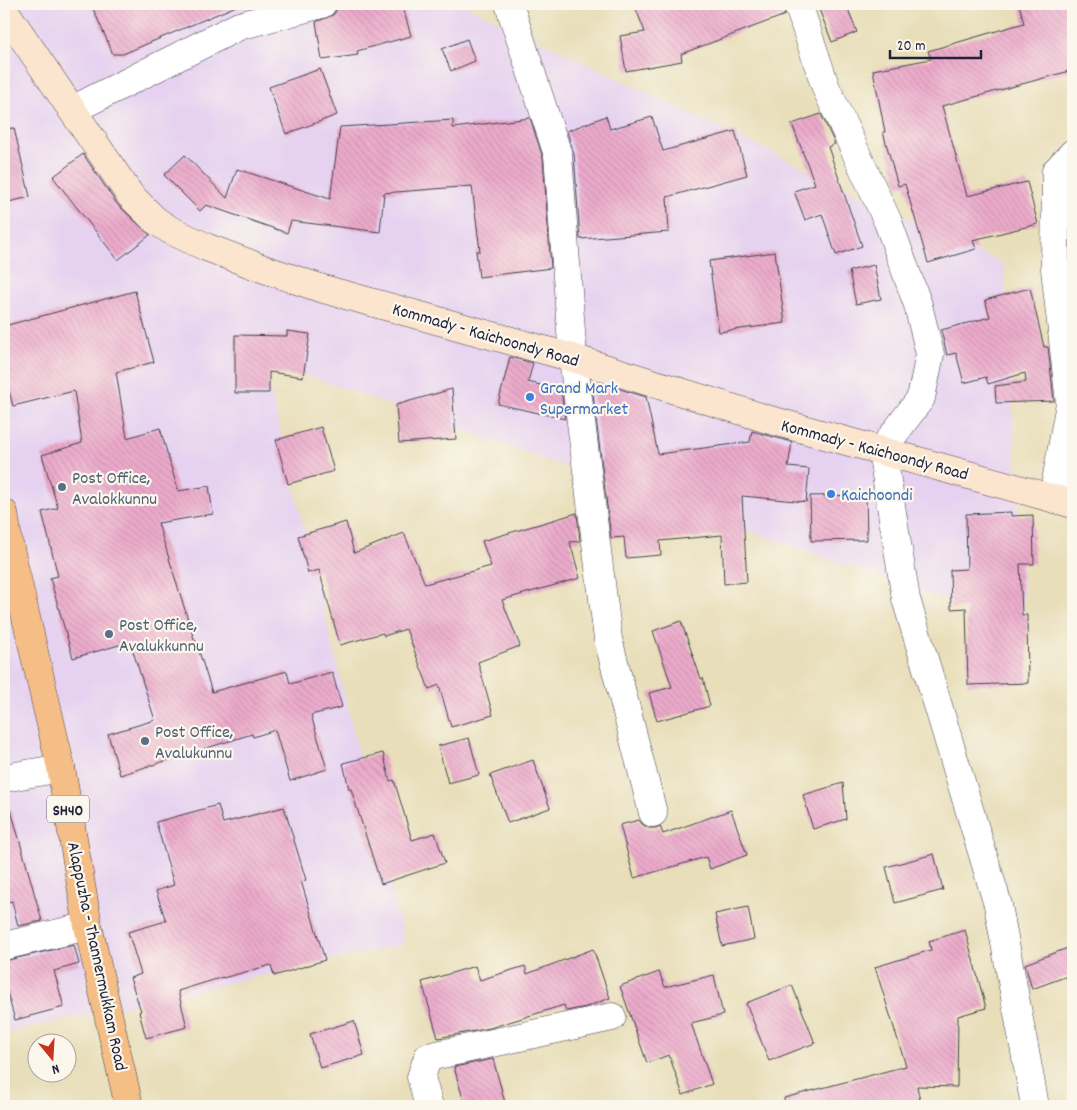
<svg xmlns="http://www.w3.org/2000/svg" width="1077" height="1110" font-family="Dekko,sans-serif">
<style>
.built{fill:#e6d2f0}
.building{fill:url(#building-back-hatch)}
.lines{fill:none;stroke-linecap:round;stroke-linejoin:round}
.minor-casing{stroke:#403e4e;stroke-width:29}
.secondary-casing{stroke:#403e4e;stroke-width:29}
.primary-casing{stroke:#403e4e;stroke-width:29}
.minor{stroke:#fff;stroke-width:28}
.secondary{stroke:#fbe5cf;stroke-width:28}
.primary{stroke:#f6be87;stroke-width:28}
.shop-dot{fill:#3f7fe0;stroke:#fbf7ec;stroke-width:2}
.service-dot{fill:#5c6f8a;stroke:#fbf7ec;stroke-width:2}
.labels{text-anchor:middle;stroke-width:4.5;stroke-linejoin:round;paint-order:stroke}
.shield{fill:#fbf7ec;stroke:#636270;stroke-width:1}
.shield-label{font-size:16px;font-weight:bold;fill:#22223b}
.street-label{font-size:18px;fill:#22223b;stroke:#fbf7ec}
.shop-label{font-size:18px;fill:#366cbe;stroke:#fbf7ec;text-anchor:start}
.service-label{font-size:18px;fill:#4e5e75;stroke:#fbf7ec;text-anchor:start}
</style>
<defs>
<pattern id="building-back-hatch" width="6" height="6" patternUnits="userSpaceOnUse" patternTransform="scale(1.25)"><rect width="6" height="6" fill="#ecaacb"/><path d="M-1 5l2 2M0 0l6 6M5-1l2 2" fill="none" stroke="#ca92af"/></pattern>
</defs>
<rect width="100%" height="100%" fill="#fbf7ec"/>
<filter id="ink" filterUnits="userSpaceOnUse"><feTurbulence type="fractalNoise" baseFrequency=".02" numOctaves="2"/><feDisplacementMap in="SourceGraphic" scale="10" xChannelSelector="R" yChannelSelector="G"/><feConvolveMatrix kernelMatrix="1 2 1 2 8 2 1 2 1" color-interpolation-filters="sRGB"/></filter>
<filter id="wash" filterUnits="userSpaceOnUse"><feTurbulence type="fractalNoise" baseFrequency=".0096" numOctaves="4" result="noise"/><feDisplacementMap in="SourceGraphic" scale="20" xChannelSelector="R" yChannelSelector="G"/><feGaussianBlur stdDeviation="1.12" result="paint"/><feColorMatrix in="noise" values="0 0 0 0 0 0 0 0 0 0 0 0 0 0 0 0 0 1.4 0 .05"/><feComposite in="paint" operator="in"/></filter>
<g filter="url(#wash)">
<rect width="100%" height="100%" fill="#e8deb9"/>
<path class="built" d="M 4,4 L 462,4 L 1004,264 L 1025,628 L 263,360 L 405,944 L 4,1033 Z"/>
<g id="blocks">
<path class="building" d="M 91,4 L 241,4 L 123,54 L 113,54 Z
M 337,4 L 402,4 L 411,36 L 357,51 L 358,55 L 322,60 L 316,22 L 333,15 L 337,9 Z
M 634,4 L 783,4 L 785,15 L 681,54 L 682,61 L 626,71 L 620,36 L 645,32 Z
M 817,4 L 846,4 L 857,32 L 832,42 Z
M 1019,4 L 1065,4 L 1073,34 L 1073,70 L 942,106 L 967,196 L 1027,182 L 1038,224 L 973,240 L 976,249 L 928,263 L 905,184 L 898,186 L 883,132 L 885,132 L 873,70 L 931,59 L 928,51 L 1024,23 Z
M 467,39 L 475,61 L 451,71 L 442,49 Z
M 320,69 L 337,115 L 286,134 L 269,87 Z
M 821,114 L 835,144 L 828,147 L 862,246 L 836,255 L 822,214 L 805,220 L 794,191 L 815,184 L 792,124 Z
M 606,116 L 610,129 L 652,117 L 663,151 L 735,131 L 747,175 L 667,197 L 669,232 L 580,239 L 574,154 L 567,131 Z
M 530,118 L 543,158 L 551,268 L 479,277 L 476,251 L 480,251 L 472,186 L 384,193 L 380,232 L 291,221 L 287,233 L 206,205 L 200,211 L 164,175 L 185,155 L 227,198 L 237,169 L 330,199 L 340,127 L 453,120 L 453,128 Z
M 14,128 L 30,197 L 4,203 L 4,129 Z
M 83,154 L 117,204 L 150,235 L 118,260 L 53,177 Z
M 775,252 L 785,323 L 719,332 L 709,261 Z
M 874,265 L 881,299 L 856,304 L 849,271 Z
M 1030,288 L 1044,347 L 1048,347 L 1054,401 L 996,403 L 995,386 L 1026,382 L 1025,373 L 988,384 L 986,377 L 964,383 L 956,353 L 947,355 L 941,330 L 990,317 L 985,300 Z
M 135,291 L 154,362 L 116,372 L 127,438 L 160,428 L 178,491 L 209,486 L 213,514 L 158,523 L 194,639 L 195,639 L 212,692 L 287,671 L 290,684 L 332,672 L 342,707 L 311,715 L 327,769 L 290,781 L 275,730 L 253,737 L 252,734 L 120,775 L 108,734 L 155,720 L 130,642 L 73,658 L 50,578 L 58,576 L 42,512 L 58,508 L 42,455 L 82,443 L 74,391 L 13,406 L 4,372 L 4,326 Z
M 287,331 L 310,334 L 303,377 L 269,372 L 269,393 L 235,393 L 235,335 L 287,336 Z
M 510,357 L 533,363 L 528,382 L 561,390 L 565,419 L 498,404 Z
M 592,386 L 613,387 L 646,397 L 658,454 L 750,442 L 752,431 L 792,442 L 788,467 L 809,469 L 806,502 L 742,496 L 747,582 L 724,584 L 722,535 L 660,541 L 661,555 L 626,558 L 624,537 L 611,538 Z
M 452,389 L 456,439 L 399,443 L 396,405 Z
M 321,427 L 334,471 L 288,484 L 276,440 Z
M 866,495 L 867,540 L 811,541 L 810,496 Z
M 1011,512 L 1011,516 L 1033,515 L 1034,564 L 1020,564 L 1022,615 L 1027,615 L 1028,683 L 968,685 L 966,608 L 951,609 L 950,570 L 967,569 L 966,514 Z
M 577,513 L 580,541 L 570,542 L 580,578 L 502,600 L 520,646 L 478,662 L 493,715 L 451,727 L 439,685 L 429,689 L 406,629 L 384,636 L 383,633 L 340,645 L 319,570 L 308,573 L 298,536 L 346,522 L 354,553 L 404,533 L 425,584 L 491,566 L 482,541 Z
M 681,621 L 701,679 L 703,678 L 710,706 L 657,721 L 649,693 L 672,687 L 653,631 Z
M 469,738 L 479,775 L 448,783 L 438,746 Z
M 383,753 L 390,781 L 394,780 L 412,840 L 435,833 L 445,863 L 381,884 L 351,789 L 349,789 L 343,763 Z
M 533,760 L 550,808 L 508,823 L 490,775 Z
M 843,783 L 846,819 L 813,829 L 803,795 Z
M 218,805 L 223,823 L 284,807 L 306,880 L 301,881 L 325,960 L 274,976 L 271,965 L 223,978 L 223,977 L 178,991 L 187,1027 L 146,1038 L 139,1012 L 141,1011 L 130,978 L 141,974 L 128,932 L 166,921 L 156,891 L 174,885 L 156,822 Z
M 11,810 L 42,921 L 18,926 L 12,901 L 4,903 L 4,811 Z
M 731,810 L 747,855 L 710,869 L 706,857 L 634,878 L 620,825 L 639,820 L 642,824 L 648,828 L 656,828 L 660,826 L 663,834 Z
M 934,854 L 943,890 L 895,903 L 886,867 Z
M 748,907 L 754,939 L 722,946 L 715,914 Z
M 965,930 L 986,1008 L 958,1016 L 957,1087 L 917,1086 L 921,1106 L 785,1106 L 784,1098 L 906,1066 L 875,967 L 931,950 L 929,941 Z
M 74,945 L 79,964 L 54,971 L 64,1007 L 15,1020 L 4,981 L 4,961 Z
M 1073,946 L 1073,974 L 1032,989 L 1025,964 Z
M 593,949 L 610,998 L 586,1007 L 566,1011 L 564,1005 L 490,1028 L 438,1038 L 422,982 L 475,966 L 480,980 L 525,966 L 527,974 Z
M 659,972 L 665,987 L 714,975 L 723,1015 L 691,1023 L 712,1084 L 683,1095 L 669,1055 L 647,1063 L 620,986 Z
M 792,985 L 815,1043 L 769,1061 L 746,1003 Z
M 354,1021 L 364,1055 L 320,1068 L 310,1034 Z
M 493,1059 L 506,1106 L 465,1106 L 454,1067 Z"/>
</g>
</g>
<g filter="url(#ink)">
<use href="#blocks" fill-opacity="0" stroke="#403e4e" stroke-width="1"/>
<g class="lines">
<defs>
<path id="minor" d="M 509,4 L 558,155 L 573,358 L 608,639 L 653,813
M 798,4 L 826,88 L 888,222 L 918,305 L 930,354 L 921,398 L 882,450 L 906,599 L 998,905 L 1035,1106
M 72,110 L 239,26 L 322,4
M 1053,498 L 1070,403 L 1055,269 L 1056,171 L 1073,153
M 4,778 L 61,768
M 4,946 L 88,926
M 429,1106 L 421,1077 L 428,1057 L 612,1017"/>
<path id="secondary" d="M 4,10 L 130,195 L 155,220 L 170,230 L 206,247 L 264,269 L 320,288 L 573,358 L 767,419 L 1073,504"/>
<path id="primary" d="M 4,513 L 8,540 L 61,768 L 88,926 L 129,1106"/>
</defs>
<use href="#minor" class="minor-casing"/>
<use href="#secondary" class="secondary-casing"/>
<use href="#primary" class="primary-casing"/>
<use href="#minor" class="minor"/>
<use href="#secondary" class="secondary"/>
<use href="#primary" class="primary"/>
</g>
</g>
<g class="shop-dot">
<circle cx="530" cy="397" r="5"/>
<circle cx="831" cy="494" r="5"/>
</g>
<g class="service-dot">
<circle cx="62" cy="487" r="5"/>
<circle cx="109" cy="634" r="5"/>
<circle cx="145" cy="741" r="5"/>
</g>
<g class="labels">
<rect class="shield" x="47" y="795.5" width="42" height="27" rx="4"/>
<g class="shield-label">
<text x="68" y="815">SH40</text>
</g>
<g class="street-label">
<text transform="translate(486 334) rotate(16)" y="6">Kommady - Kaichoondy Road</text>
<text transform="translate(875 449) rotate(15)" y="6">Kommady - Kaichoondy Road</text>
<text transform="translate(98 956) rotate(78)" y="6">Alappuzha - Thannermukkam Road</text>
</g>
<g class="shop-label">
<text x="540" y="393">Grand Mark<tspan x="540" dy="21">Supermarket</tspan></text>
<text x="841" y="500">Kaichoondi</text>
</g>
<g class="service-label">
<text x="72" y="483">Post Office,<tspan x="72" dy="21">Avalokkunnu</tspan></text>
<text x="119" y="630">Post Office,<tspan x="119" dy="21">Avalukkunnu</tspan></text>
<text x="155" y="737">Post Office,<tspan x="155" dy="21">Avalukunnu</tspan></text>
</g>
</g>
<rect width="1077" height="1110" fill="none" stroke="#fbf7ec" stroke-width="20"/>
<g transform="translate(52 1058) rotate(162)"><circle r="24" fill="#fbf7ec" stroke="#a4a2a5"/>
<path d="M0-4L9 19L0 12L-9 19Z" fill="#c8321e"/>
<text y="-8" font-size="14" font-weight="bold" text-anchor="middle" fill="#22223b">N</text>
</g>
<path d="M890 50v8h91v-8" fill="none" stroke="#22223b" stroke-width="2.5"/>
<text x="897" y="50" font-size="15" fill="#22223b" stroke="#fbf7ec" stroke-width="4" paint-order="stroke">20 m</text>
</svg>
